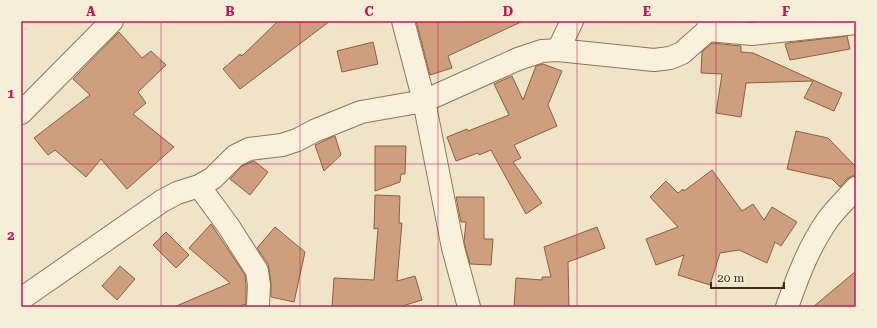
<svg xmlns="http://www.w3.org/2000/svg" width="877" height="328" font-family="'Roboto Serif',serif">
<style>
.building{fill:#cf9f7d;stroke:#8d5f41}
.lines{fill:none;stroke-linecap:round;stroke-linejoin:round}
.minor-casing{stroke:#8d765c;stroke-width:24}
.minor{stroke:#faf1dc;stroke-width:22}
.grid{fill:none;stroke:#c2185b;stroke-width:1;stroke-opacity:0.55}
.neatline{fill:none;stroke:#c2185b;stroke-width:1.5}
.grid-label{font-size:13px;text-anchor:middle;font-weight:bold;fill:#c2185b}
</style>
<rect width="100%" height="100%" fill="#f0e4c8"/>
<path class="building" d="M 278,21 L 330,21 L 240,89 L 223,69 L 240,54 L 242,56 Z
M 416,21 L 523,21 L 448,56 L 452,68 L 430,75 Z
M 119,32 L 142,58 L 151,51 L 166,65 L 138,92 L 146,103 L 133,114 L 174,147 L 127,189 L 101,159 L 86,177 L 55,150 L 48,155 L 34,138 L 90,95 L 73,79 Z
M 847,36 L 850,49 L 790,60 L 785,44 L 788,43 Z
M 373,42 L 378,64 L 342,72 L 337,51 Z
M 712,43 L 741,46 L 741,52 L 753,53 L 842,93 L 834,111 L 804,98 L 813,81 L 746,83 L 741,117 L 716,113 L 722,74 L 701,73 L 702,52 Z
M 543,64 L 562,71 L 548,105 L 557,126 L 514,145 L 521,158 L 513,162 L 542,203 L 526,214 L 491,150 L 479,155 L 478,153 L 456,161 L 447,137 L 467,129 L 468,131 L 509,115 L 494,84 L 512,76 L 523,100 L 536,66 Z
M 796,131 L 828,138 L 856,167 L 856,176 L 852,176 L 847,179 L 840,187 L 832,179 L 787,169 Z
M 335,136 L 341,155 L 324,171 L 315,145 Z
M 375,146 L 406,146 L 405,174 L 401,174 L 400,182 L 375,191 Z
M 254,161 L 268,172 L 250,195 L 230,179 L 242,166 Z
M 712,170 L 742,211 L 753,204 L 764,220 L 772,207 L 797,222 L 781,246 L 775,242 L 767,263 L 739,250 L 720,253 L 710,285 L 678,275 L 684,255 L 656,265 L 646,239 L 678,227 L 650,197 L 666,181 L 678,193 L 683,189 L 684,191 Z
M 375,195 L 400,196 L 399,223 L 402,223 L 397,281 L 415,276 L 422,300 L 399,307 L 332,307 L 334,278 L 374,280 L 378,228 L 374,229 Z
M 456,197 L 484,197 L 484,239 L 493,239 L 491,265 L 470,264 L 464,242 L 466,222 L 461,222 Z
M 211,224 L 245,275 L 246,286 L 246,304 L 237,307 L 174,307 L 230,283 L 189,248 Z
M 275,227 L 305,252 L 294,302 L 271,297 L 271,283 L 269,269 L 268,264 L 257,248 Z
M 597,227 L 605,248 L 568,262 L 569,307 L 514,307 L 516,278 L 542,280 L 542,277 L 551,277 L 544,247 Z
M 166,232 L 189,255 L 176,268 L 153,245 Z
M 120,266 L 135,279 L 117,300 L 102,286 Z
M 856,271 L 856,307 L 813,307 Z"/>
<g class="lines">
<defs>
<path id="minor" d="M 403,21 L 424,101 L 453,248 L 469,307
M 708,30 L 752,34 L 856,23
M 558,50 L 572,21
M 21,113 L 112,21
M 199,186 L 229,227 L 257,271 L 259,285 L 258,305 L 258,307
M 21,299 L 162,201 L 177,193 L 199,186 L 213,178 L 235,156 L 249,149 L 282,145 L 297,140 L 314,131 L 361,112 L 424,101 L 518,59 L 542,51 L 558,50 L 654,60 L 670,58 L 682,53 L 708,30 L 709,21
M 787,307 C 798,276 809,246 829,218 C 837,208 847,198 856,188"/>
</defs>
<use href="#minor" class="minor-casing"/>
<use href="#minor" class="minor"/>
</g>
<path class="grid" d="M 161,21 L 161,307M 300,21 L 300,307M 438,21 L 438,307M 577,21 L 577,307M 716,21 L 716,307M 21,164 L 856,164"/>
<rect width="877" height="328" fill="none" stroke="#f7eed8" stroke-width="44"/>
<path d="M711 282v6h73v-6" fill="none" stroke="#3d2e20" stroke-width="2"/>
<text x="717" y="282" font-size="12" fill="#3d2e20" stroke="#f7eed8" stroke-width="3" paint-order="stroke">20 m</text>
<rect x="22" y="22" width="833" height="284" class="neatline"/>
<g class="grid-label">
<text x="91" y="16">A</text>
<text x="230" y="16">B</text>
<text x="369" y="16">C</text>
<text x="508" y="16">D</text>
<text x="647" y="16">E</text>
<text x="786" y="16">F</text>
<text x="11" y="98">1</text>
<text x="11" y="240">2</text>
</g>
</svg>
